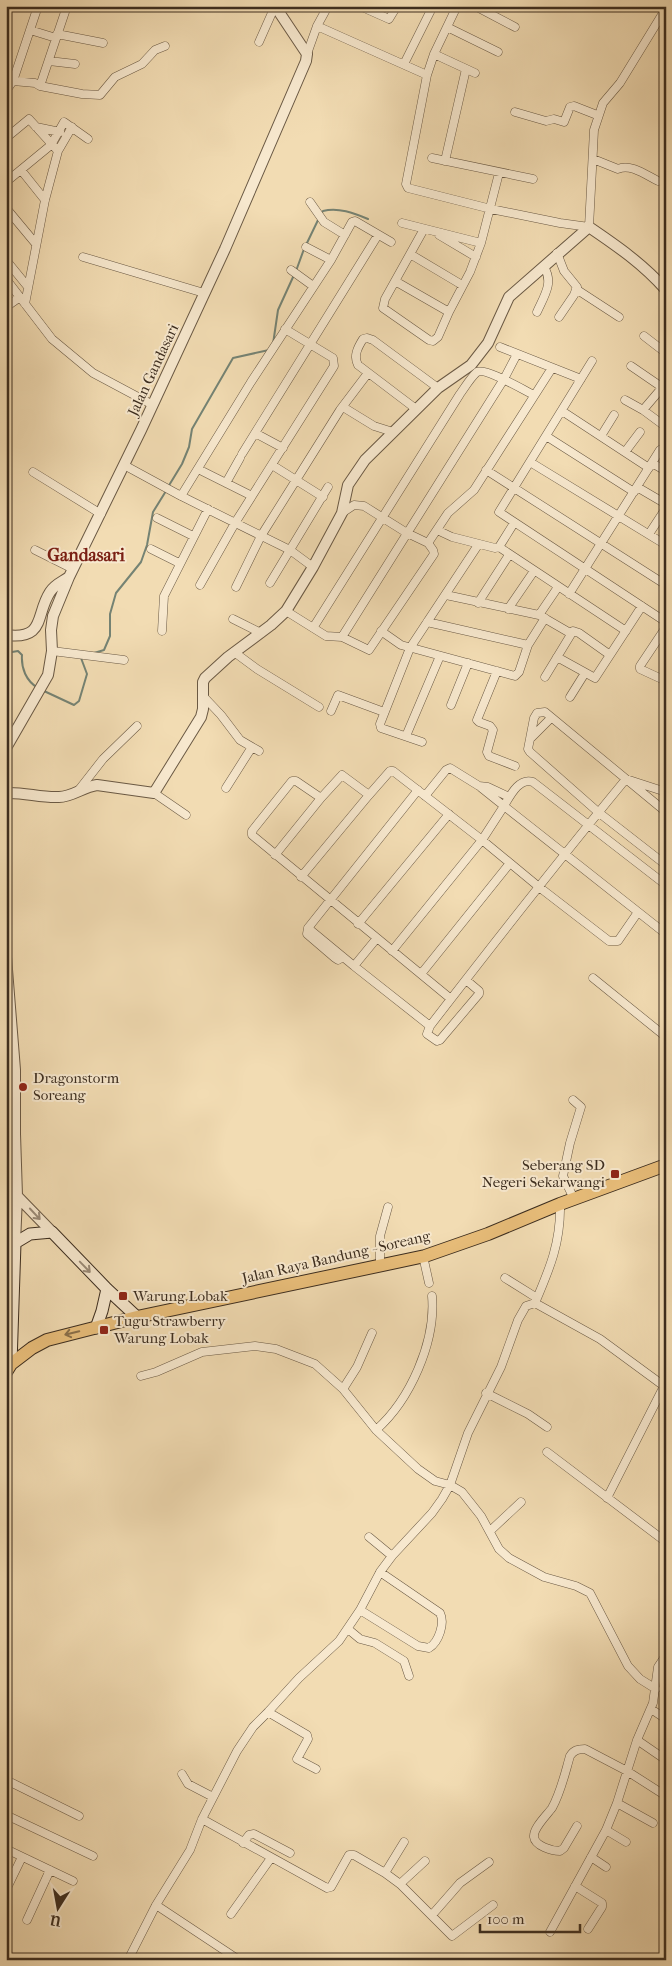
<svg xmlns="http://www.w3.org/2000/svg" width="672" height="1966" font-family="'IM FELL French Canon',serif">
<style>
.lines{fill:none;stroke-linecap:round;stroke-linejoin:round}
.stream{stroke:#758374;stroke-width:2}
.minor-casing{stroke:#6a5944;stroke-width:9}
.tertiary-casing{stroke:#6a5944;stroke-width:12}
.secondary-casing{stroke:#3c2d1f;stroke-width:13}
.primary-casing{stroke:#3c2d1f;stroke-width:14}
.minor{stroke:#f7e8ce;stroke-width:8}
.tertiary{stroke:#f7e8ce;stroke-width:10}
.secondary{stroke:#f7e8ce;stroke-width:11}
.primary{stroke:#e9be7a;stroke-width:12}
.oneway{stroke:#9a8a76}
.oneway2{stroke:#8a6e48}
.poi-dot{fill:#8f2418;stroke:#f7e8ce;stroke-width:2}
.labels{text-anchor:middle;stroke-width:4;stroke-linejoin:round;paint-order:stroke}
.street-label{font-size:15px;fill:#3c2d1f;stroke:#f7e8ce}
.poi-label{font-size:15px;fill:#3c2d1f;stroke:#f7e8ce;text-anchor:start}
.quarter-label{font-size:18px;font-weight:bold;fill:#7a1f14;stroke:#f7e8ce}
</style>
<rect width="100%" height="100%" fill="#f2dcb3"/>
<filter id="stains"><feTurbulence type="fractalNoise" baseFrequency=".004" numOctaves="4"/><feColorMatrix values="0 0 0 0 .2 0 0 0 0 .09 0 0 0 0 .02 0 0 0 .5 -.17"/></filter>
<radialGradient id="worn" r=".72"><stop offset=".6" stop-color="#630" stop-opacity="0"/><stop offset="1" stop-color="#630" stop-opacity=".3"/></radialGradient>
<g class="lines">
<path class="stream" d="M 321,214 L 323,211 C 338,207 354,213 368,219
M 306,245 L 319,218
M 296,271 L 304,249
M 273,344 L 278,310 L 294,275
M 168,487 L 182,464 L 189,447 L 192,429 L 233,358 L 269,350
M 6,653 L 18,651 L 22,655 C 21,668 26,681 38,688
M 94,653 L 104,650 L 110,636 L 110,614 L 116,593 L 141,562 L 147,545 L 153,512 L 166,491
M 44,691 L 74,705 L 79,701 L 87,674 L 81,658"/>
<defs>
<path id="minor" d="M 475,6 L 515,27
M 362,7 L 389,19 L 397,6
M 317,26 L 427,75 L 434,54 L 457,6
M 447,27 L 498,52
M 30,30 L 56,38
M 57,34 L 103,43
M 259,42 L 275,6
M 307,54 L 317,26 L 328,6
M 434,54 L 475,73
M 49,61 L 75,64
M 404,64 L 433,6
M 427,75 L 406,184 L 408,188 L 491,209 L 560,223 L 589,227 L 594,130 L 603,103 L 620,83 L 666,8
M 13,81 L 38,6
M 40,86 L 67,6
M 6,91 L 13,81 L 35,83 L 40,86 L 82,94 L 100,95 L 115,77 L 142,64 L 155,50 L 165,46
M 515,112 L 546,121 L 554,119 L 564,122 L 570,107 L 574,106 L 597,115
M 36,127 L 60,132
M 6,138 L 29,119 L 58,151 L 45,200 L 25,304
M 58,151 L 72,127
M 432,158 L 533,179
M 593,159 L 618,169 C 630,163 646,175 658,181
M 445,161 L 466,69
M 21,170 L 45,200
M 6,182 L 51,145 L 64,122 L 88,139
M 310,202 L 324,222 L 345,235
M 6,208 L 36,244
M 402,223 L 481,243
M 424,229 L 385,299 L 383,308 L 429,340 L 433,341 L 438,337 L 449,312 L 470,272 L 481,243 L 499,173
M 439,235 L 476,257
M 306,247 L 331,260
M 557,253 L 564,271 L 577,287 L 574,295 L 559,317
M 410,254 L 462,285
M 83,257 L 204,293
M 6,260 L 28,287
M 291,270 L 313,286
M 6,279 L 52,339 L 93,373 L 153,405
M 395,281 L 449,312
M 576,289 L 619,317
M 6,307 L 20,297
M 537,312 C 544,296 554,283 544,267
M 644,336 L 666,353
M 500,347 L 581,379
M 592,361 L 499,512 L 666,622
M 631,366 L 666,390
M 625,400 L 643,410 L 666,427
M 343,407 L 374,426 L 393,432
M 416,409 L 358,365 C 353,356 358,347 363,339 L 367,338 L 373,340 L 438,388
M 643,410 L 666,383
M 562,411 L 649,468
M 255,433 L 283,448
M 546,436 L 634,492
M 601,436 L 614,415
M 625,452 L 640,432
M 242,454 L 378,235
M 530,462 L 666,545
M 652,463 L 666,471
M 124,465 L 181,496 L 290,550 L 313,567
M 272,465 L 323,497
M 198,469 L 252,496
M 486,470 L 666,585
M 33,472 L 101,514
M 226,483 L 240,458
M 637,487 L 666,504
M 181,496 L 251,382 L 331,260 L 352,222 L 355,221 L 391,242
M 157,518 L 193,536
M 437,530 L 452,537 L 495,548 L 499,547 L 514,523
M 649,534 L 666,508
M 428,543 L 448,513 L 474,490 L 552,368
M 499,547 L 626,631
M 151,549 L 179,563
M 35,550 L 73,569
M 270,583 L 328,487
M 200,585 L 235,523 L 334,366 L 333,358 L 285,329
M 236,587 L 261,536 L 340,410 L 368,373
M 569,594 L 660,450
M 446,595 L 539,615 L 570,633
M 478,603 L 509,555
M 508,609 L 534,571
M 286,611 L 326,636 L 342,637 L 369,650 L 434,554 L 433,550 L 428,543 L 407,533 L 364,506 L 354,505 L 342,513
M 539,615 L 558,587
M 233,619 L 261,633
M 427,622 L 528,645
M 666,627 L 640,666 L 640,669 L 666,681
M 313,628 L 460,394 C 465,387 471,377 477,372 C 485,367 525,391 534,395
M 162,631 L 164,596 L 208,509
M 381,631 L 401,645 L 515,676 L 519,672 L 528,645 L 545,618
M 342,637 L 504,379 L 517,354
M 52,651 L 124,660
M 234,652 L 257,669 L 319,707
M 557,657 L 595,678 L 642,606
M 497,671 L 477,720 L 479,722 L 490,726 L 493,730 L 487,752 L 489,756 L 515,766
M 545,677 L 573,631 L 579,633 L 610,655
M 204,697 L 221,715 L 240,740 L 259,751
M 570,697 L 585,673
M 451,705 L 468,663
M 331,711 L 338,695 L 384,712
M 406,736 L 440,656
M 530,739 L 551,718
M 422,742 L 381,728 L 380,724 L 410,648 L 478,545
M 479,786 L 488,787 L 509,797
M 226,788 L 252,747
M 78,791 L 103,759 L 137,726
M 154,793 L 186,815
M 666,812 L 545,712 L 537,713 L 534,718 L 528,749 L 530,752 L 598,812 L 666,865
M 275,855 L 321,798
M 301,877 L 369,795
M 666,885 L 533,782 C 519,777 510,796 504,806 L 666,934
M 358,924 L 449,814
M 308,928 L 307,934 L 335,958 L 338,960 L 343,957
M 377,938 L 252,835 L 252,831 L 292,781 L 296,781 L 321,798 L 342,775 L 369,795 L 390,771 L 393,771 L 482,840 L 539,887 L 609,941 L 618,941 L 638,912
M 392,951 L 482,840 L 504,806 L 479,786 L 450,768 L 446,770 L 425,796
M 354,966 L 308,928 L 418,790
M 421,974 L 510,863
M 593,978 L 666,1037
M 466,980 L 479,991 L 479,994 L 440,1040 L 437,1041 L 427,1034 L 430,1026 C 494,943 559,860 626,779 L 666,792
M 430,1026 L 354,966 L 377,938 L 451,999
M 573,1100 L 581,1107 L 570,1143 L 563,1176 L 574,1199
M 560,1204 C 561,1242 550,1268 535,1303 L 600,1339 L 664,1386 L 666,1385
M 423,1256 L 429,1283
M 380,1264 L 380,1236 L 388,1207
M 505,1278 L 537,1298
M 141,1376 L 156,1372 L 202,1352 L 255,1346 L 276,1349 L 315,1364 L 343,1389 L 376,1430 L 418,1469 L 435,1481 L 450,1485 L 462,1492 L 481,1516 L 499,1549 L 509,1558 L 544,1577 L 576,1586 L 590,1593 L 628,1666 L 640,1679 L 656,1689
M 343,1389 L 357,1367 L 372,1333
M 486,1393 L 528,1414 L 547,1427
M 376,1430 C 410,1400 436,1342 432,1296
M 547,1452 L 666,1542
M 607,1498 L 664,1386
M 490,1531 L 521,1502
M 369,1537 L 392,1556
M 360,1610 L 418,1646 L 429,1648 C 439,1642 445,1623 440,1613 L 380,1572
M 348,1629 L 360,1639 L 375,1643 L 404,1661 L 409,1676
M 651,1709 L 666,1719
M 268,1712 L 307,1735 L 308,1739 L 297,1759 L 316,1769
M 637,1740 L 666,1760
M 182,1774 L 188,1784 L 213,1797
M 6,1780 L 79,1816
M 617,1803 L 653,1823
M 6,1815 L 93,1856
M 202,1819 L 327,1888 L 331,1887 L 349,1855 L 354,1855 L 385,1873 L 400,1884 L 452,1936 L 493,1905
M 577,1826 L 564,1848 L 560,1851 C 552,1851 535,1846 534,1837 C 533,1828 547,1815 552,1808 C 561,1792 565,1773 570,1756 C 574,1750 578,1749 585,1749 L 627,1771 L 666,1796
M 606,1830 L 626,1842
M 243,1843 L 249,1835 L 254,1834 L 290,1853
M 6,1849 L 73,1881
M 591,1857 L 606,1867
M 385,1873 L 404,1842
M 400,1884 L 425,1861
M 575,1886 L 602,1903 L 602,1907 L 588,1929
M 6,1890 L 22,1857
M 156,1905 L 239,1960
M 231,1914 L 271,1858
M 432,1915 L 460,1883 L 489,1862
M 27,1920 L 50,1870
M 550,1932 L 606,1830 L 617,1803 L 637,1740 L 653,1703 L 658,1667 L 666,1655
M 128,1960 L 156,1905 L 190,1850 L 202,1819 L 237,1751 L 253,1727 L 268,1712 L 299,1678 L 339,1641 L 360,1610 L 380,1572 L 392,1556 L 432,1513 L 442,1499 L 450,1485 L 468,1433 L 501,1367 L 518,1320 L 526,1306 L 535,1303"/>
<path id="tertiary" d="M 6,635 C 46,640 35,615 50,592 C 55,584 62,582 69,577
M 6,748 L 48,675 L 52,651 L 51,630 L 53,616 L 69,577 L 141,430 L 225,249 L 306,61 L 307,54 L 275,6
M 6,793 C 24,792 41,798 59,797 C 72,797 83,787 97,785 L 154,793 L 201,717 L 203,709 L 203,682 L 205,678 L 228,657 L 271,625 L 286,611 L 313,567 L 342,513 L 348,485 L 365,460 L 438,388 L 471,365 L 488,343 L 509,297 L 589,227 C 617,246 643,264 666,290
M 6,957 L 15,1070 L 15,1134 L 17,1196 L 15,1243
M 17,1196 L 52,1232"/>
<path id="secondary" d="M 96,1328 L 102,1311 L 107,1289
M 11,1364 L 15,1243 L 30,1234 L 52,1232 L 107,1289 L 137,1317"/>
<path id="primary" d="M 6,1372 L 11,1364 L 32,1348 L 47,1340 L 137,1317 L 425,1256 L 488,1234 L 560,1204 L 666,1165"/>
</defs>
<use href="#minor" class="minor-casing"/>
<use href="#tertiary" class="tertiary-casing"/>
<use href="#secondary" class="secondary-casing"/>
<use href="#primary" class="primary-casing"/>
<use href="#minor" class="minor"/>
<use href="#tertiary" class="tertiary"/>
<use href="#secondary" class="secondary"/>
<use href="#primary" class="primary"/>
</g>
<defs><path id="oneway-shaft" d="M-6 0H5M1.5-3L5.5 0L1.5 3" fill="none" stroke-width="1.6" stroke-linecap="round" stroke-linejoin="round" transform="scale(1.25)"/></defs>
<g class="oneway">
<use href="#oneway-shaft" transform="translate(35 1214) rotate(47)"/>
<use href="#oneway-shaft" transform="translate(85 1267) rotate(46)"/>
</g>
<use class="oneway2" href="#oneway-shaft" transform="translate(72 1333) rotate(166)"/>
<g class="poi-dot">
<circle cx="23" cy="1087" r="5"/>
<rect x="610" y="1169" width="10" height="10" rx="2.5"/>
<rect x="118" y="1291" width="10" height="10" rx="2.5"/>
<rect x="99" y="1325" width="10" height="10" rx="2.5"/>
</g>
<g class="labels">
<g class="street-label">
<text transform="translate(153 370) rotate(-65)" y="5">Jalan Gandasari</text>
<text transform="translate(336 1257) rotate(-13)" y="5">Jalan Raya Bandung - Soreang</text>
</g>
<g class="poi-label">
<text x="33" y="1083">Dragonstorm<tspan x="33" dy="17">Soreang</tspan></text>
<text x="605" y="1170" text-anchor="end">Seberang SD<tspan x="605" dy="17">Negeri Sekarwangi</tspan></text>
<text x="133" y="1301">Warung Lobak</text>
<text x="114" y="1326">Tugu Strawberry<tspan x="114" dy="17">Warung Lobak</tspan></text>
</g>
<g class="quarter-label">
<text x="86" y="561">Gandasari</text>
</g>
</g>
<rect width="672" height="1966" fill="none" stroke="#f2dcb3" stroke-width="25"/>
<rect x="8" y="8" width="657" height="1951" fill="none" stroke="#3c2d1f" stroke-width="2.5"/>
<rect x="12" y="12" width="647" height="1941" fill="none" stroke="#3c2d1f"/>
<g transform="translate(58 1908) rotate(191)" stroke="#f7e8ce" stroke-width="4" paint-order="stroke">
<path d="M0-4L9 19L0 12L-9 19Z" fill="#3c2d1f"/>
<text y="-8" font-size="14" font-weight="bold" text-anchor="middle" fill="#3c2d1f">U</text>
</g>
<path d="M480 1924v8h100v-8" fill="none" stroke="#3c2d1f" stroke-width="2.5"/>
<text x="487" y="1924" font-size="15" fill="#3c2d1f" stroke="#f7e8ce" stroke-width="4" paint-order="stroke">100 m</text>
<rect width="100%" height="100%" filter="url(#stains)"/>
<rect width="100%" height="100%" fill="url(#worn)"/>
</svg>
